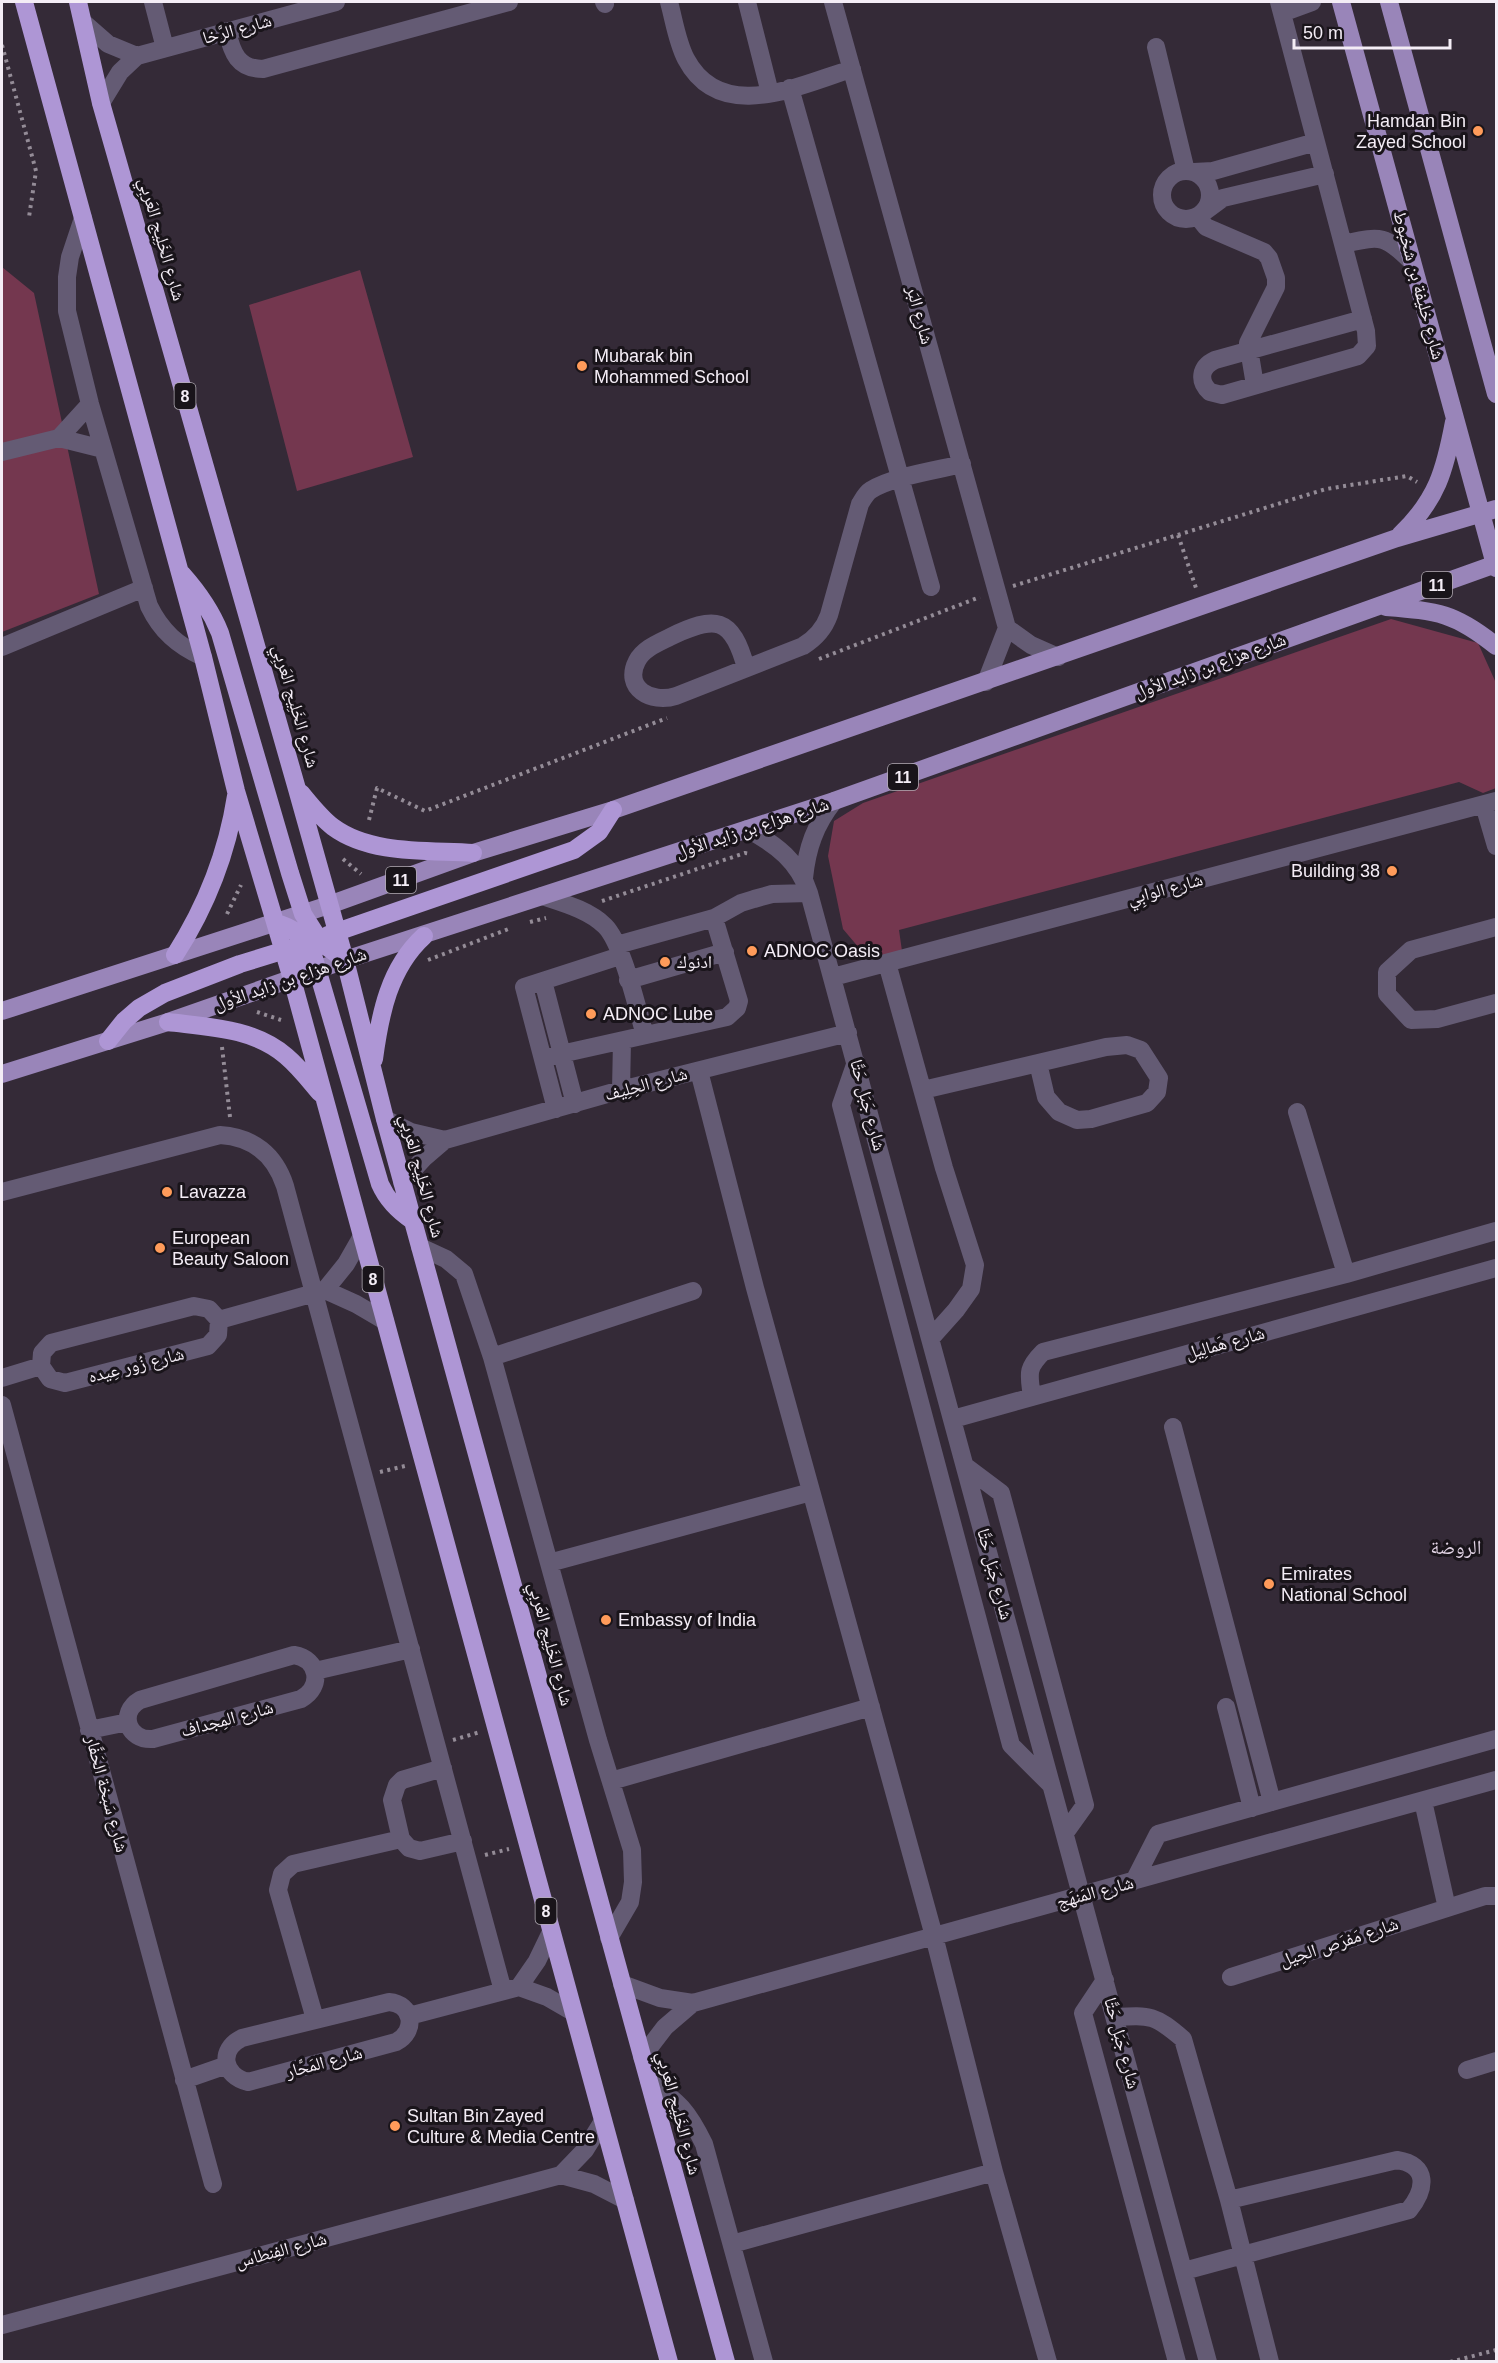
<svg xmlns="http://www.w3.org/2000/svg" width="1498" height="2363" font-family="Helvetica,'Noto Naskh Arabic',sans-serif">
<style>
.green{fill:#74374f}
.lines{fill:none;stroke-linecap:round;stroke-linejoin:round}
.path{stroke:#948c97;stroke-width:4;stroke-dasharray:3 4.5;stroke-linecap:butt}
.minor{stroke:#645b74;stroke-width:18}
.major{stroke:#9985b9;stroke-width:18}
.highway{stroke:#ae96d5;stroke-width:18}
.poi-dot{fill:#ff9b5a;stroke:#19141a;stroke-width:2}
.labels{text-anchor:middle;stroke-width:6;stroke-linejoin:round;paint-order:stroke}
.shield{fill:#19141a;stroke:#b2acb4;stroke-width:1.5}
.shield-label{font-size:16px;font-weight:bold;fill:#f4edf6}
.street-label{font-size:18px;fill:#f4edf6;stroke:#19141a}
.poi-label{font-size:18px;fill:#f4edf6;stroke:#19141a;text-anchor:start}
.neighbourhood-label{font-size:20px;fill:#dfd1e2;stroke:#19141a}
</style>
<rect width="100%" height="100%" fill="#342a37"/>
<path class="green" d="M 2,267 L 34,293 L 99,594 L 2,632 Z
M 360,270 L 413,457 L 297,491 L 249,305 Z
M 1391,619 L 1478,643 L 1496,683 L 1496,788 L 1483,793 L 1459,782 L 899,930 L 902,951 L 884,958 L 865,955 L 843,929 L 828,856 L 834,821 L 863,803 Z"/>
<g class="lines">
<path class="path" d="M 2,45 L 36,171 L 29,217
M 1178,535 L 1196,588
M 1013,586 L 1326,489 L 1407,476 L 1417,482
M 819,659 L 980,597
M 369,820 L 377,788 L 425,811 L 667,718
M 343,859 L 361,874
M 602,901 L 745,853 L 751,854
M 227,914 L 241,885
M 530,922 L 546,918
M 428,960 L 511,928
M 257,1012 L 281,1020
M 222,1047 L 230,1117
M 380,1472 L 405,1466
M 453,1740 L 480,1732
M 485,1855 L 509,1849
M 1450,2362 L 1496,2350"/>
<path class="minor" d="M 153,2 L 165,48
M 604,2 L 605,4
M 669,2 C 674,20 677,42 686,59 C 721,125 799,85 852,69
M 747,2 L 770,93
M 833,2 L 1007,628 L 986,682
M 1279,2 L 1366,331 L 1367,346 L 1358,356 L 1222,395 L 1210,392 C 1198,381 1200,367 1215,360 L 1363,319
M 1282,13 L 1312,2
M 84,23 L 108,44 L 137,56
M 227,31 C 232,53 238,69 263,69 L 509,2
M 1156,47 L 1186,171
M 790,88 L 931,587
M 101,103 L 120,72 L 137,56 L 336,2
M1162 195a24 24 0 1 1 48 0a24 24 0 1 1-48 0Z
M 1194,172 L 1213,171 L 1316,142
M 1204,212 L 1223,198 L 1325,174
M 1198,217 L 1206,227 L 1264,252 L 1269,258 L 1276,278 L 1276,287 L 1248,343 L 1255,385
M 83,218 L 70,257 L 67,277 L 67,311 L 90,404 L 149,606 C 161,631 178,646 203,657
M 1343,244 C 1381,236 1384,234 1412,262
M 59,438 L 90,404
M 2,452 L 59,438 L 103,449
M 1007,628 L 1031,645 L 1058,657
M 2,647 L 144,588
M 746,668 C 732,616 715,615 670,637 C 658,643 643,649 637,661 C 623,688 651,704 676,696 L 803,646 C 816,638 824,629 829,615 L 860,504 C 863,499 866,493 871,490 C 891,477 937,470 962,464
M 1484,805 L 1496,846
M 747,829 C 776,844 799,862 809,893 L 1208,2362
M 804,878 C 807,848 815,825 834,801
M 542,896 C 563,903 589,910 605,926 C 623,944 637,1009 645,1035
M 1496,927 L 1411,950 L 1387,972 L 1387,994 L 1411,1020 L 1437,1019 L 1496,1003
M 617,945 L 714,918 L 741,903 L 754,899 L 772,894 L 809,893
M 887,963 L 944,1168 L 975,1265 L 971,1289 L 956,1310 L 931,1338
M 833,977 L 1496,801
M 628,980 L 725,952
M 543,981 L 575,1104
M 543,1058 L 727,1017 L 737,1008 L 739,1001 L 714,918
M 856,1062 L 841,1105 L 1011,1745 L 1050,1784
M 699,1071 L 755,1288 L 934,1936 L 994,2172 L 1048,2362
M 621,1090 L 622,1041
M 923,1090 L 1106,1047 L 1127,1045 L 1141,1050 L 1159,1078 L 1157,1092 L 1147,1103 L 1091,1119 L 1077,1120 L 1059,1112 L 1046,1097 L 1038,1063
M 556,1109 L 524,987 L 620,956
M 1297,1112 L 1346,1274
M 385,1119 L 411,1132 L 445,1140
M 402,1182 L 424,1158 L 445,1140 L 621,1090 L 848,1033
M 2,1192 L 220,1135 C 253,1137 275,1155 285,1186 L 503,1991
M 420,1247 L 446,1259 L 464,1274 L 492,1357 L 598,1740 L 632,1850 L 633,1882 L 630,1902 L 609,1938
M 325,1290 L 356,1304 L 385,1321
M 194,1306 L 209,1309 L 219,1320 L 218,1335 L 208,1346 L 65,1383 L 50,1379 L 41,1366 L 42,1353 L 51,1343 Z
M 219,1320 L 325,1290 L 346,1264 L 362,1236
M 492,1357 L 693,1291
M 2,1378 L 41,1366
M 1032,1397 C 1029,1374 1026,1369 1043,1352 L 1346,1274 L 1496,1231
M 2,1405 L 213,2184
M 953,1419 L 1496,1268
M 1173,1427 L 1272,1802
M 965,1466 L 1001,1493 L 1085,1805 L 1065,1833
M 549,1563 L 811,1492
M 294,1655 C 319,1659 323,1687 301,1699 L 153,1739 C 128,1741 118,1713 140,1700 Z
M 315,1671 L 411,1649
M 1226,1707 L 1252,1808
M 89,1730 L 128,1722
M 443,1768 L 402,1780 L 397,1785 L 392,1800 L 401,1839 L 409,1848 L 420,1851 L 463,1841
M 611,1781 L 871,1707
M 1423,1801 L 1447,1908
M 1134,1881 L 1158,1834 L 1496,1739
M 1231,1977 L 1485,1896 L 1496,1896
M 1105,1980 L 1083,2013 L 1177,2362
M 622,1984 L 660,1998 L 693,2003 L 1496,1780
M 519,1987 L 537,1961 L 551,1932
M 389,2002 C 413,2004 417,2031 396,2042 L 248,2082 C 223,2076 218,2050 242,2038 Z
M 409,2016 L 519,1987 L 547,1997 L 573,2012
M 1115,2017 C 1151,2015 1155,2015 1183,2039 L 1229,2200 L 1270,2362
M 315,2019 L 278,1890 L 282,1874 L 293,1864 L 401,1839
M 642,2057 L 665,2027 L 693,2003
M 1467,2070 L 1496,2061
M 184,2080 L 227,2065
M 649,2081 C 679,2102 688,2111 704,2144 L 764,2362
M 561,2175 L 585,2150 L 603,2121
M 732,2244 L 994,2172
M 1184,2271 L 1409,2210 C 1426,2189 1429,2165 1397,2160 L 1229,2200
M 2,2325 L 561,2175 L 594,2184 L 625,2200"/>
<path class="major" d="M 1341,2 L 1496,568
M 1389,2 L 1496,394
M 1400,535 C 1437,500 1445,470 1454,422
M 1386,607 C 1438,611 1455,613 1496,646
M 2,1011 L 329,905 L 473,853 L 613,810 L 1397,538 L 1496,509
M 2,1074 L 168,1022 L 345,960 L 834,801 L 1496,564"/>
<path class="highway" d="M 24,2 L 203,657 L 236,791 L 292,979 L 669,2362
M 78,2 L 101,103 L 297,789 L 345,960 L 385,1119 L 726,2362
M 182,574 C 198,592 211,610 220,633 L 290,873 L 303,914 L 317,936 L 327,947 L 345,960
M 301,793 C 311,805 321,818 333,827 C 371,855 428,850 473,853
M 276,923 C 291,927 302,934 311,948 L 380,1184 C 387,1200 398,1211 413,1221
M 175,955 C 207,905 227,854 236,796
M 292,979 L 303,957 L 328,935 L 574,850 L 599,832 L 613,810
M 168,1022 C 208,1027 254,1028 286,1056 C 299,1067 309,1080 320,1093
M 108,1041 L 124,1021 L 139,1008 L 165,993 L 240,964 L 295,947
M 374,1059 C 380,1014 389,968 424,936"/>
</g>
<g class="poi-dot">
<circle cx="1478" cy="131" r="6"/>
<circle cx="582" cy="366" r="6"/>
<circle cx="1392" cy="871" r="6"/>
<circle cx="752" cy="951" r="6"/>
<circle cx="665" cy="962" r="6"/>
<circle cx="591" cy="1014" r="6"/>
<circle cx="167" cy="1192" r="6"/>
<circle cx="160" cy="1248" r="6"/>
<circle cx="1269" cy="1584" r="6"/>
<circle cx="606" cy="1620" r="6"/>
<circle cx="395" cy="2126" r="6"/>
</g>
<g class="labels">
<g class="shield">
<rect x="174.5" y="383" width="21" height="26" rx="4.5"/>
<rect x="1422" y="572" width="30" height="26" rx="4.5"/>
<rect x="888" y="764" width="30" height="26" rx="4.5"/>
<rect x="386" y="867" width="30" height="26" rx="4.5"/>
<rect x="362.5" y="1266" width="21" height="26" rx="4.5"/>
<rect x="535.5" y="1898" width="21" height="26" rx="4.5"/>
</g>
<g class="shield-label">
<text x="185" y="402">8</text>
<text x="1437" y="591">11</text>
<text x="903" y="783">11</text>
<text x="401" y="886">11</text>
<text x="373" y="1285">8</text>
<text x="546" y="1917">8</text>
</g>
<g class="street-label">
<text transform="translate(237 29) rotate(-15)" y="6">شارع الرَّخا</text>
<text transform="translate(162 239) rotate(74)" y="6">شارع الخَلِيج العَربِي</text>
<text transform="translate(1419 285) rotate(75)" y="6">شارع خليفة بن شخبوط</text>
<text transform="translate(920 315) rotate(75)" y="6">شارع البَر</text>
<text transform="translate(1210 666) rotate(-20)" y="6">شارع هزاع بن زايد الأول</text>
<text transform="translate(296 706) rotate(74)" y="6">شارع الخَلِيج العَربِي</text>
<text transform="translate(752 828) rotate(-18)" y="6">شارع هزاع بن زايد الأول</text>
<text transform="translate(1165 889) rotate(-15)" y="6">شارع الوابِي</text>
<text transform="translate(290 979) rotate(-19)" y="6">شارع هزاع بن زايد الأول</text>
<text transform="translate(646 1084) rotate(-15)" y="6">شارع الحِلِيف</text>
<text transform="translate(868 1105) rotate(75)" y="6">شارع جَبَل حَتَّا</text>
<text transform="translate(422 1176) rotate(75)" y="6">شارع الخَلِيج العَربِي</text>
<text transform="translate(1225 1343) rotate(-15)" y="6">شارع هَمالِيل</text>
<text transform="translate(136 1365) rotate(-14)" y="6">شارع زُور عِيده</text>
<text transform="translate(995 1574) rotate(75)" y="6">شارع جَبَل حَتَّا</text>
<text transform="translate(551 1644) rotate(75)" y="6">شارع الخَلِيج العَربِي</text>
<text transform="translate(227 1719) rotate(-15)" y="6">شارع المِجداف</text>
<text transform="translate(107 1794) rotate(75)" y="6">شارع سَبخة الحَفَّار</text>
<text transform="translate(1095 1892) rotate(-15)" y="6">شارع المَنهَج</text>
<text transform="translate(1339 1942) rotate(-18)" y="6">شارع مَفرَص الحِيل</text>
<text transform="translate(1122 2043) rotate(75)" y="6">شارع جَبَل حَتَّا</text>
<text transform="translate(324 2062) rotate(-15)" y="6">شارع المَحَّار</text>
<text transform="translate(679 2113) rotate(75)" y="6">شارع الخَلِيج العَربِي</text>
<text transform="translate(281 2250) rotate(-15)" y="6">شارع الفِنطاس</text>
</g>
<g class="poi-label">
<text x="1466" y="127" text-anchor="end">Hamdan Bin<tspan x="1466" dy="21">Zayed School</tspan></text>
<text x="594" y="362">Mubarak bin<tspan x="594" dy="21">Mohammed School</tspan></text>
<text x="1380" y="877" text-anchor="end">Building 38</text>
<text x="764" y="957">ADNOC Oasis</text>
<text x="677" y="968">ادنوك</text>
<text x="603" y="1020">ADNOC Lube</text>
<text x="179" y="1198">Lavazza</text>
<text x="172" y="1244">European<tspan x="172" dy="21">Beauty Saloon</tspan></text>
<text x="1281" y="1580">Emirates<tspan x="1281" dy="21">National School</tspan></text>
<text x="618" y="1626">Embassy of India</text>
<text x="407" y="2122">Sultan Bin Zayed<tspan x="407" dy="21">Culture &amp; Media Centre</tspan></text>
</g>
<g class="neighbourhood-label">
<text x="1456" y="1554">الروضة</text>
</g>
</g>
<rect width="1498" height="2363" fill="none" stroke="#f4edf6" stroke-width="6"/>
<path d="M1294 39v9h156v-9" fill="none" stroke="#f4edf6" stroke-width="3"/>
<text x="1303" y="39" font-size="18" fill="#f4edf6" stroke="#19141a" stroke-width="4.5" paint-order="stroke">50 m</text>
</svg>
